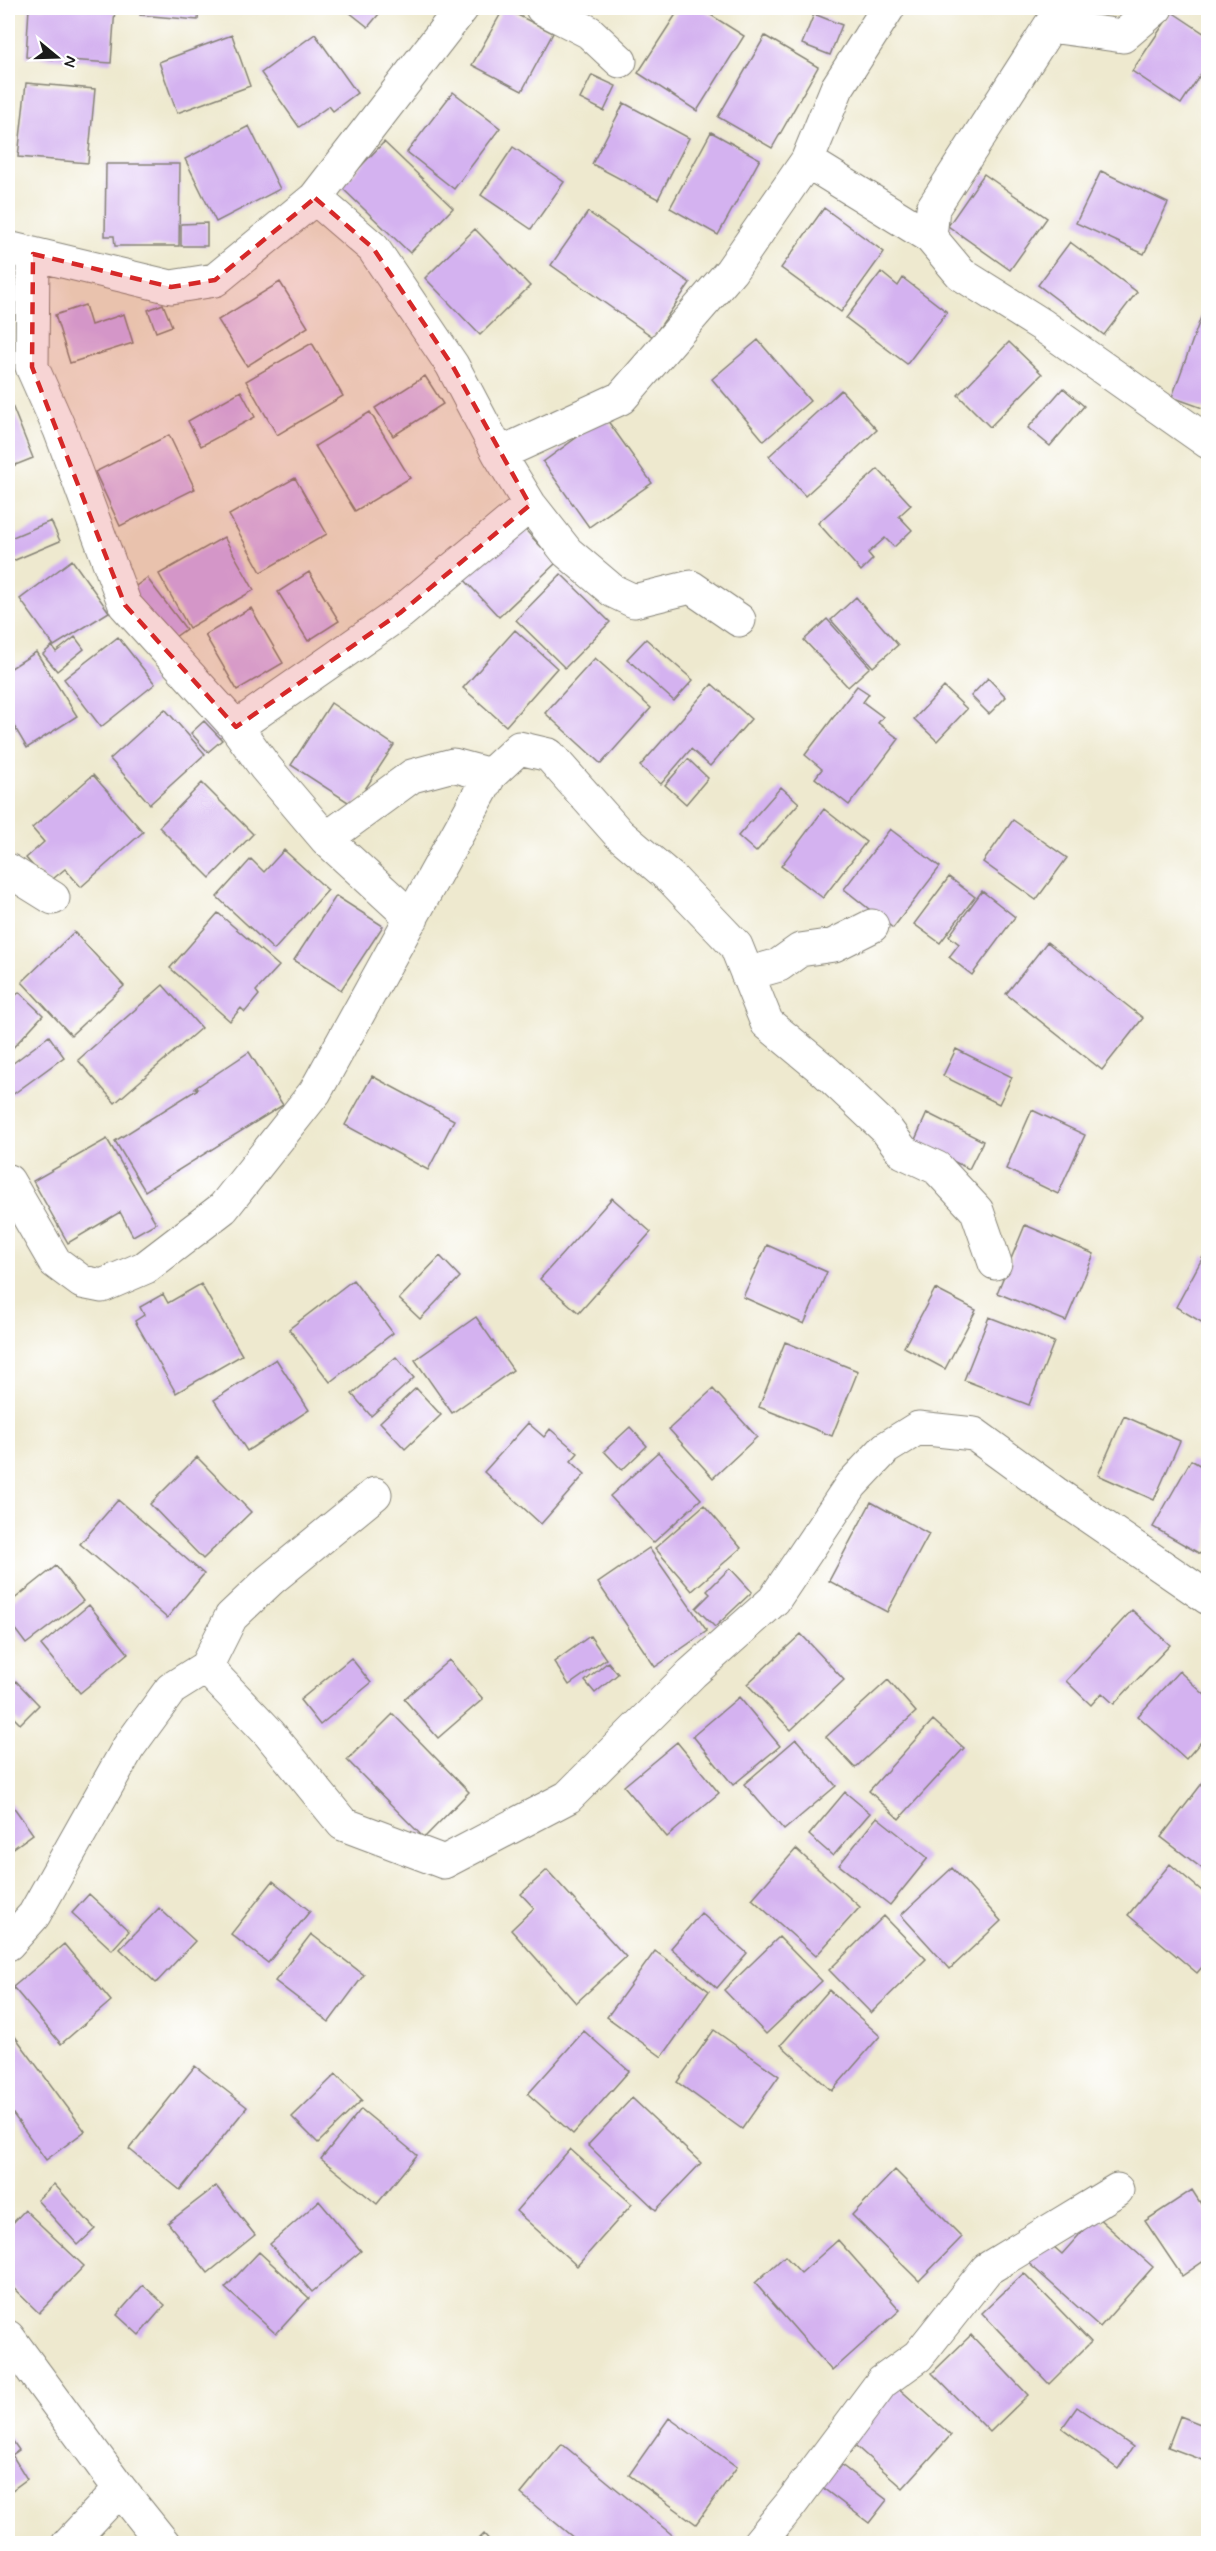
<svg xmlns="http://www.w3.org/2000/svg" width="1216" height="2551" font-family="Mynerve,sans-serif">
<style>
.building{fill:#d4b2f0}
.lines{fill:none;stroke-linecap:round;stroke-linejoin:round}
.minor-casing{stroke:#858276;stroke-width:35}
.minor{stroke:#fff;stroke-width:33}
.marked{fill:#d62828;fill-opacity:0.2;stroke:#d62828;stroke-width:4.5;stroke-dasharray:12 8;stroke-linejoin:round}
</style>
<rect width="100%" height="100%" fill="#fff"/>
<filter id="ink" filterUnits="userSpaceOnUse"><feTurbulence type="fractalNoise" baseFrequency=".0167" numOctaves="2"/><feDisplacementMap in="SourceGraphic" scale="12" xChannelSelector="R" yChannelSelector="G"/><feConvolveMatrix kernelMatrix="1 2 1 2 8 2 1 2 1" color-interpolation-filters="sRGB"/></filter>
<filter id="wash" filterUnits="userSpaceOnUse"><feTurbulence type="fractalNoise" baseFrequency=".008" numOctaves="4" result="noise"/><feDisplacementMap in="SourceGraphic" scale="24" xChannelSelector="R" yChannelSelector="G"/><feGaussianBlur stdDeviation="1.35" result="paint"/><feColorMatrix in="noise" values="0 0 0 0 0 0 0 0 0 0 0 0 0 0 0 0 0 1.4 0 .05"/><feComposite in="paint" operator="in"/></filter>
<g filter="url(#wash)">
<rect width="100%" height="100%" fill="#eee9cf"/>
<g id="blocks">
<path class="building" d="M 29,8 L 115,8 L 111,63 L 26,57 Z
M 141,8 L 199,8 L 198,20 L 140,15 Z
M 344,8 L 384,8 L 368,27 Z
M 504,8 L 553,33 L 522,91 L 472,65 Z
M 680,8 L 700,8 L 744,36 L 697,111 L 638,73 Z
M 1172,12 L 1208,36 L 1208,63 L 1181,104 L 1132,71 Z
M 814,14 L 842,25 L 830,55 L 802,44 Z
M 315,34 L 357,93 L 333,111 L 329,106 L 299,127 L 261,73 Z
M 232,35 L 250,86 L 177,113 L 159,62 Z
M 765,36 L 818,67 L 772,148 L 718,117 Z
M 592,75 L 616,86 L 604,111 L 580,99 Z
M 26,83 L 95,89 L 88,163 L 18,157 Z
M 453,92 L 500,128 L 454,189 L 407,152 Z
M 624,103 L 689,138 L 658,199 L 592,164 Z
M 249,126 L 280,189 L 216,222 L 185,159 Z
M 711,132 L 760,159 L 718,235 L 670,208 Z
M 384,142 L 453,208 L 410,253 L 341,187 Z
M 513,147 L 564,182 L 531,229 L 481,195 Z
M 106,164 L 180,164 L 179,246 L 115,246 L 114,236 L 105,236 Z
M 1101,171 L 1168,203 L 1144,254 L 1076,223 Z
M 984,174 L 1047,218 L 1010,270 L 948,226 Z
M 824,208 L 884,252 L 841,312 L 781,268 Z
M 588,212 L 690,283 L 653,337 L 551,265 Z
M 207,223 L 207,246 L 181,246 L 181,224 Z
M 475,229 L 530,286 L 480,335 L 425,278 Z
M 1070,242 L 1137,292 L 1104,335 L 1038,285 Z
M 881,272 L 898,286 L 903,278 L 947,312 L 907,364 L 846,318 Z
M 280,282 L 308,327 L 247,366 L 218,320 Z
M 1208,298 L 1208,410 L 1172,397 Z
M 163,304 L 172,326 L 156,332 L 148,310 Z
M 85,305 L 91,325 L 124,314 L 133,343 L 70,363 L 55,315 Z
M 758,340 L 810,401 L 764,441 L 712,379 Z
M 1009,342 L 1042,374 L 990,427 L 958,395 Z
M 312,343 L 343,396 L 277,435 L 246,381 Z
M 425,376 L 443,404 L 393,436 L 375,408 Z
M 1063,388 L 1084,406 L 1050,446 L 1028,428 Z
M 841,390 L 877,430 L 805,496 L 769,456 Z
M 241,391 L 255,417 L 201,446 L 188,421 Z
M 9,398 L 33,458 L 8,468 L 8,399 Z
M 370,412 L 410,478 L 355,511 L 315,446 Z
M 605,417 L 652,483 L 589,527 L 543,462 Z
M 169,435 L 195,489 L 120,526 L 95,472 Z
M 878,469 L 911,505 L 899,516 L 912,530 L 894,547 L 885,538 L 868,553 L 873,559 L 861,571 L 818,523 Z
M 295,478 L 327,534 L 261,572 L 229,515 Z
M 51,521 L 60,541 L 8,563 L 8,539 Z
M 518,522 L 556,563 L 499,617 L 461,576 Z
M 224,537 L 254,590 L 189,628 L 159,574 Z
M 72,560 L 109,612 L 54,646 L 20,599 Z
M 309,572 L 339,621 L 308,641 L 278,592 Z
M 561,574 L 610,622 L 565,668 L 516,620 Z
M 147,578 L 186,629 L 168,642 L 129,591 Z
M 856,597 L 898,645 L 873,667 L 831,620 Z
M 251,608 L 283,663 L 237,690 L 205,635 Z
M 827,619 L 870,667 L 848,687 L 804,640 Z
M 515,630 L 557,668 L 506,726 L 463,688 Z
M 75,637 L 84,649 L 57,671 L 43,654 L 52,646 L 56,652 Z
M 118,637 L 155,684 L 101,727 L 64,679 Z
M 646,639 L 693,680 L 674,701 L 627,659 Z
M 36,652 L 77,716 L 27,748 L 8,716 L 8,670 Z
M 595,658 L 651,708 L 601,764 L 545,713 Z
M 988,678 L 1006,697 L 989,714 L 971,696 Z
M 712,684 L 751,719 L 710,766 L 691,749 L 661,784 L 640,766 Z
M 857,686 L 869,694 L 863,702 L 883,717 L 878,723 L 899,739 L 849,805 L 815,778 L 822,769 L 805,755 Z
M 944,687 L 967,709 L 937,741 L 914,719 Z
M 331,703 L 394,745 L 354,806 L 291,765 Z
M 165,709 L 205,754 L 150,804 L 110,759 Z
M 204,721 L 222,740 L 208,752 L 191,733 Z
M 688,759 L 708,778 L 686,804 L 665,785 Z
M 93,775 L 143,832 L 81,887 L 65,869 L 48,883 L 26,858 L 44,842 L 32,828 Z
M 202,783 L 253,834 L 210,878 L 159,827 Z
M 781,787 L 799,803 L 756,852 L 738,836 Z
M 824,809 L 866,842 L 823,898 L 781,866 Z
M 1013,820 L 1067,858 L 1036,900 L 983,862 Z
M 890,829 L 940,867 L 893,928 L 844,889 Z
M 284,850 L 328,890 L 274,950 L 217,897 L 251,859 L 264,872 Z
M 949,877 L 975,897 L 940,943 L 914,924 Z
M 982,891 L 1015,917 L 972,975 L 949,957 L 959,944 L 949,936 Z
M 336,896 L 383,926 L 341,990 L 294,960 Z
M 218,913 L 279,966 L 256,991 L 259,995 L 245,1012 L 241,1008 L 230,1021 L 170,968 Z
M 74,932 L 124,986 L 71,1035 L 22,982 Z
M 1047,942 L 1143,1018 L 1102,1070 L 1006,994 Z
M 163,985 L 201,1028 L 115,1103 L 78,1060 Z
M 19,992 L 43,1015 L 8,1053 L 8,1004 Z
M 49,1036 L 64,1057 L 12,1095 L 8,1089 L 8,1067 Z
M 956,1049 L 1012,1077 L 999,1104 L 943,1076 Z
M 249,1052 L 283,1105 L 145,1191 L 115,1141 L 198,1089 L 195,1088 Z
M 372,1076 L 454,1120 L 428,1170 L 345,1125 Z
M 1032,1110 L 1085,1135 L 1058,1194 L 1006,1169 Z
M 927,1113 L 983,1141 L 969,1169 L 914,1142 Z
M 107,1139 L 156,1223 L 133,1236 L 120,1212 L 68,1243 L 33,1181 Z
M 612,1198 L 651,1232 L 579,1313 L 540,1279 Z
M 1025,1225 L 1094,1254 L 1066,1321 L 997,1293 Z
M 767,1245 L 827,1272 L 804,1324 L 743,1297 Z
M 1204,1255 L 1208,1258 L 1208,1326 L 1176,1307 Z
M 440,1256 L 460,1277 L 420,1319 L 399,1299 Z
M 353,1280 L 393,1333 L 330,1382 L 289,1329 Z
M 201,1284 L 242,1355 L 176,1393 L 135,1321 L 144,1315 L 140,1307 L 163,1294 L 168,1303 Z
M 935,1289 L 976,1310 L 945,1369 L 904,1347 Z
M 476,1317 L 513,1370 L 452,1413 L 415,1360 Z
M 989,1317 L 1054,1342 L 1029,1405 L 964,1380 Z
M 785,1342 L 858,1371 L 832,1436 L 759,1407 Z
M 396,1357 L 414,1378 L 371,1416 L 352,1394 Z
M 276,1359 L 309,1410 L 247,1451 L 214,1400 Z
M 416,1388 L 441,1415 L 405,1449 L 380,1422 Z
M 713,1389 L 757,1437 L 713,1478 L 669,1429 Z
M 1124,1416 L 1180,1441 L 1154,1500 L 1098,1475 Z
M 528,1423 L 544,1437 L 550,1429 L 578,1453 L 571,1461 L 585,1474 L 541,1524 L 484,1472 Z
M 630,1427 L 647,1446 L 622,1470 L 604,1451 Z
M 658,1452 L 701,1499 L 653,1543 L 610,1496 Z
M 197,1457 L 251,1512 L 203,1559 L 150,1504 Z
M 1191,1460 L 1208,1470 L 1208,1544 L 1202,1555 L 1153,1527 Z
M 118,1500 L 204,1574 L 167,1618 L 80,1544 Z
M 871,1502 L 929,1534 L 887,1612 L 829,1581 Z
M 704,1505 L 741,1548 L 692,1591 L 655,1548 Z
M 649,1548 L 707,1631 L 655,1667 L 598,1583 Z
M 56,1566 L 83,1601 L 26,1644 L 8,1620 L 8,1604 Z
M 730,1568 L 752,1592 L 715,1627 L 696,1608 L 710,1594 L 707,1591 Z
M 89,1605 L 128,1653 L 80,1693 L 41,1645 Z
M 1132,1610 L 1170,1645 L 1114,1704 L 1102,1693 L 1091,1705 L 1066,1681 Z
M 801,1634 L 844,1680 L 791,1730 L 747,1684 Z
M 590,1636 L 606,1659 L 569,1685 L 554,1662 Z
M 351,1658 L 371,1683 L 320,1725 L 300,1700 Z
M 449,1660 L 483,1699 L 438,1738 L 404,1699 Z
M 608,1662 L 618,1674 L 595,1693 L 585,1681 Z
M 1179,1671 L 1208,1698 L 1208,1734 L 1186,1759 L 1138,1716 Z
M 888,1680 L 916,1712 L 855,1768 L 826,1737 Z
M 16,1681 L 39,1705 L 20,1724 L 8,1712 L 8,1690 Z
M 739,1697 L 780,1746 L 733,1785 L 693,1736 Z
M 393,1714 L 469,1792 L 424,1838 L 347,1760 Z
M 933,1720 L 964,1748 L 899,1819 L 869,1791 Z
M 796,1739 L 836,1786 L 784,1830 L 744,1784 Z
M 677,1742 L 719,1793 L 667,1837 L 624,1786 Z
M 1207,1777 L 1208,1778 L 1208,1873 L 1161,1837 Z
M 845,1792 L 870,1813 L 833,1856 L 809,1835 Z
M 10,1802 L 33,1834 L 8,1852 L 8,1804 Z
M 877,1817 L 928,1858 L 890,1905 L 839,1865 Z
M 796,1849 L 860,1907 L 816,1956 L 752,1899 Z
M 1170,1864 L 1208,1896 L 1208,1960 L 1197,1973 L 1128,1915 Z
M 952,1868 L 1001,1921 L 950,1969 L 901,1915 Z
M 547,1870 L 626,1957 L 576,2003 L 511,1930 L 534,1908 L 521,1894 Z
M 273,1881 L 310,1911 L 268,1963 L 231,1934 Z
M 89,1894 L 129,1931 L 112,1950 L 72,1913 Z
M 159,1908 L 195,1941 L 156,1983 L 120,1949 Z
M 701,1913 L 747,1953 L 717,1988 L 671,1948 Z
M 884,1916 L 926,1959 L 871,2013 L 829,1970 Z
M 311,1934 L 364,1975 L 329,2022 L 275,1981 Z
M 779,1937 L 822,1981 L 766,2034 L 724,1990 Z
M 64,1944 L 111,2001 L 61,2044 L 13,1987 Z
M 655,1951 L 709,1991 L 662,2057 L 607,2017 Z
M 829,1990 L 880,2036 L 832,2091 L 781,2045 Z
M 8,2027 L 85,2131 L 46,2160 L 8,2107 Z
M 714,2030 L 779,2076 L 742,2129 L 677,2082 Z
M 584,2031 L 629,2071 L 573,2134 L 528,2094 Z
M 195,2066 L 247,2107 L 180,2190 L 129,2149 Z
M 336,2074 L 362,2100 L 318,2143 L 292,2117 Z
M 632,2098 L 701,2163 L 656,2210 L 588,2145 Z
M 361,2109 L 417,2155 L 377,2204 L 321,2159 Z
M 570,2149 L 632,2204 L 577,2266 L 516,2211 Z
M 895,2170 L 962,2237 L 919,2281 L 852,2215 Z
M 54,2184 L 95,2229 L 78,2245 L 37,2200 Z
M 216,2186 L 255,2235 L 208,2273 L 168,2223 Z
M 1192,2190 L 1208,2215 L 1208,2258 L 1182,2276 L 1145,2221 Z
M 319,2201 L 361,2251 L 312,2292 L 270,2244 Z
M 25,2210 L 84,2266 L 39,2313 L 8,2283 L 8,2228 Z
M 1096,2216 L 1153,2267 L 1100,2327 L 1025,2260 L 1044,2238 L 1062,2254 Z
M 838,2240 L 900,2310 L 832,2371 L 755,2283 L 785,2256 L 801,2273 Z
M 259,2252 L 309,2298 L 276,2334 L 225,2288 Z
M 1024,2273 L 1091,2342 L 1049,2384 L 982,2313 Z
M 143,2285 L 165,2305 L 139,2335 L 117,2315 Z
M 971,2335 L 1028,2395 L 990,2432 L 932,2373 Z
M 896,2386 L 951,2435 L 903,2488 L 848,2439 Z
M 1077,2407 L 1133,2447 L 1118,2469 L 1062,2428 Z
M 1180,2416 L 1208,2427 L 1208,2462 L 1168,2447 Z
M 669,2418 L 737,2467 L 696,2524 L 629,2475 Z
M 10,2437 L 19,2450 L 12,2455 L 27,2479 L 8,2493 L 8,2438 Z
M 562,2444 L 676,2538 L 671,2544 L 581,2544 L 521,2494 Z
M 836,2461 L 887,2500 L 869,2523 L 819,2485 Z
M 484,2534 L 493,2544 L 474,2544 Z
M 787,2536 L 798,2544 L 782,2544 Z"/>
</g>
</g>
<g filter="url(#ink)">
<use href="#blocks" fill-opacity="0" stroke="#858276" stroke-width="1.5"/>
<g class="lines">
<defs>
<path id="minor" d="M 542,8 L 589,32 L 620,61
M 888,8 L 837,88 L 807,161 L 930,237 L 933,208 L 1050,26 L 1123,36 L 1156,8
M 315,198 L 373,248 L 452,365 L 499,454 L 530,505 L 567,552 L 613,591 L 634,601 L 691,587 L 739,620
M 930,237 L 961,274 L 1042,325 L 1208,442
M 8,248 L 171,287 L 215,280 L 315,198 L 462,8
M 33,254 L 32,367 L 60,430 L 125,605 L 236,727 L 265,767 L 326,839 L 412,918
M 499,454 L 621,398 L 731,271 L 807,161
M 236,727 L 400,613 L 530,505
M 326,839 L 412,776 L 453,765 L 490,775 L 519,748 L 549,755 L 619,834 L 672,879 L 736,946 L 767,1023 L 825,1071 L 886,1129 L 903,1152 L 937,1168 L 977,1211 L 995,1263
M 8,870 L 53,898
M 747,974 L 779,965 L 800,950 L 834,945 L 872,926
M 8,1181 L 55,1262 L 82,1282 L 102,1286 L 146,1267 L 223,1208 L 315,1092 L 490,775
M 206,1667 L 269,1733 L 343,1824 L 444,1862 L 568,1797 L 692,1673 L 774,1600 L 851,1485 L 886,1448 L 918,1428 L 974,1434 L 1055,1493 L 1208,1598
M 8,1944 L 34,1915 L 128,1748 L 171,1689 L 206,1667 L 231,1617 L 270,1580 L 375,1494
M 8,2337 L 120,2489 L 164,2544
M 68,2544 L 120,2489
M 758,2544 L 790,2505 L 882,2382 L 918,2356 L 987,2269 L 1117,2190"/>
</defs>
<use href="#minor" class="minor-casing"/>
<use href="#minor" class="minor"/>
</g>
</g>
<path class="marked" d="M 315,198 L 373,248 L 452,365 L 530,505 L 400,613 L 236,727 L 125,605 L 32,367 L 33,254 L 171,287 L 215,280 Z"/>
<rect width="1216" height="2551" fill="none" stroke="#fff" stroke-width="30"/>
<g transform="translate(57 57) rotate(109)" stroke="#ffffff" stroke-width="4.5" paint-order="stroke">
<path d="M0-4.5L10 22L0 15L-10 22Z" fill="#1c1c1c"/>
<text y="-9" font-size="16" font-weight="bold" text-anchor="middle" fill="#1c1c1c">N</text>
</g>
</svg>
